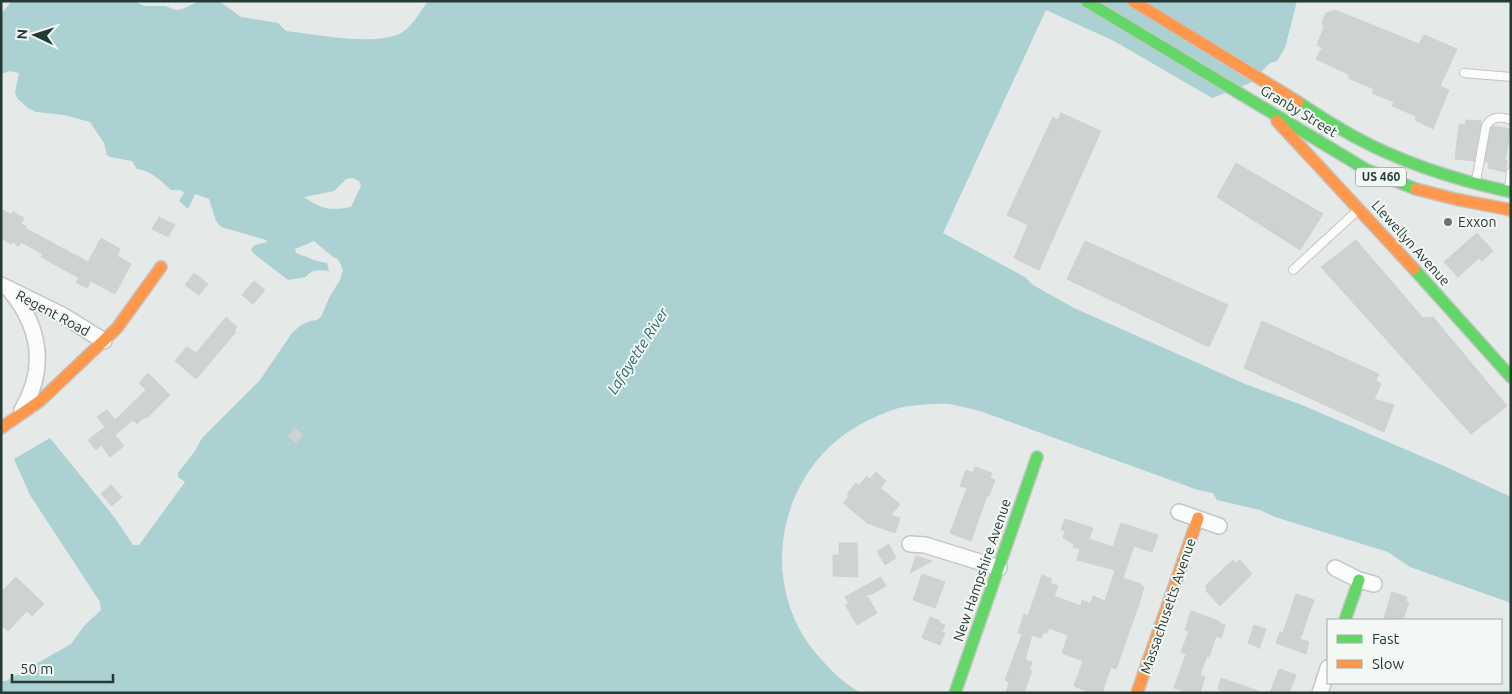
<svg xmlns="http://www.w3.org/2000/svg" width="1512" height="694" font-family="Ubuntu,sans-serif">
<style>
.water{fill:#abd1d2;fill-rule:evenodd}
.building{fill:#ced2d0;stroke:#ced2d0}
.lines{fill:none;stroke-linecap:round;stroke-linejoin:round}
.lane-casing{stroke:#c2c6c4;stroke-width:10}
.street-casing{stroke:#c2c6c4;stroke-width:18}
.fast-casing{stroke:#c1c6c4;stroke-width:14}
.slow-casing{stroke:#c1c6c4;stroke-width:14}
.lane{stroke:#fbfcfb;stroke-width:8}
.street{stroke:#fbfcfb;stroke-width:15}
.fast{stroke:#63d668;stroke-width:11}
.slow{stroke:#ff974d;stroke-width:11}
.poi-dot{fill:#687771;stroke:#f3f8f5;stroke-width:2}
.labels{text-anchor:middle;stroke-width:4;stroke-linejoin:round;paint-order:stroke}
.shield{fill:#f3f8f5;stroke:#63736c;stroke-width:1}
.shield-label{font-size:12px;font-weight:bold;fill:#253a32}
.street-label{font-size:14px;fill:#253a32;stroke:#f3f8f5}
.poi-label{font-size:14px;fill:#253a32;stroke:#f3f8f5;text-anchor:start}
.water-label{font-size:15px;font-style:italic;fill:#266b6f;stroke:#f3f8f5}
</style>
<rect width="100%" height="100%" fill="#e5e9e7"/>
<path class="water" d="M 17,1 L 134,1 L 144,6 L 165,6 L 176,10 L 182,9 L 200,1 L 219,1 L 241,17 L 278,23 L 286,31 C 315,34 381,48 404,31 C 412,26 422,9 428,1 L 1297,1 L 1285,48 L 1277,61 L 1270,63 L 1250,83 L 1212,98 L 1114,41 L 1046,10 L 943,233 L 1025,277 L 1033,285 L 1074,308 L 1245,384 L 1302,405 L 1444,466 L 1511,497 L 1511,603 L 1410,567 L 1388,552 L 1275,517 L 1260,510 L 1217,500 L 1213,493 L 1198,490 L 980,411 C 970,409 960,406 950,404 C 938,403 921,405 909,406 C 893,408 877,416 863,423 C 777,468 754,587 821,659 C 833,673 845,684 861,693 L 1,693 L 1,681 L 6,681 L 71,644 L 84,626 L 101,610 L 100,602 L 30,495 L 14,459 L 50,438 L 115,518 L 133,545 L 139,545 L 185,482 L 178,477 L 178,473 L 195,451 L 202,438 L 260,380 L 292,333 L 301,325 L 310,321 L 317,320 L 322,315 L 330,296 L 340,280 L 343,270 L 338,259 L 333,257 L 314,241 L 295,249 L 296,253 L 317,261 L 327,263 L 329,271 C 319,270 312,269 306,277 L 288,280 L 253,253 L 251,249 L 255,245 L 267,242 L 266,240 L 221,227 L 216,221 L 209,199 L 195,194 L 188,209 L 179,201 L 184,193 L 181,190 L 171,190 C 161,181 152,171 137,169 L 132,161 L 110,157 L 107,155 L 104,143 L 90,122 L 64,115 L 36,112 L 28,108 L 17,98 L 15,92 L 19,73 L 10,71 L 1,74 L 1,14 L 11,2 ZM 353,178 L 359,181 L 361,186 L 351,207 C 328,211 322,209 304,197 L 334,191 L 346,179 Z"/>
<path class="building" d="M 1335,10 L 1419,44 L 1424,35 L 1457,49 L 1440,86 L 1449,90 L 1433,129 L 1415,120 L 1416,116 L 1392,106 L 1394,102 L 1372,93 L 1374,89 L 1348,78 L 1350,75 L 1316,59 L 1322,48 L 1317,45 L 1324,27 L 1322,22 L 1326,13 Z
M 1061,113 L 1101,131 L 1039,270 L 1014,258 L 1028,225 L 1007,215 L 1053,117 L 1058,120 Z
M 1466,120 L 1481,121 L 1481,123 L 1474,161 L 1455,159 L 1459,124 L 1465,125 Z
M 1494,126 L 1511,129 L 1505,160 L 1507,161 L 1505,172 L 1488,168 L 1489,163 L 1485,162 L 1491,128 Z
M 1236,163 L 1323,214 L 1300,250 L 1217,197 Z
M 1,209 L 12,215 L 13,212 L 24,218 L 21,224 L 26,226 L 25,228 L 88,262 L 101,238 L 120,249 L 117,256 L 131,264 L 115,294 L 91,281 L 87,288 L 76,282 L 79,278 L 41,257 L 43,254 L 21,242 L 19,246 L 12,242 L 11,244 L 1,238 Z
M 159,217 L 175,225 L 168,237 L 152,229 Z
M 1477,233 L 1493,251 L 1482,261 L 1479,258 L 1458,277 L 1444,262 Z
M 1356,240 L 1423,318 L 1433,317 L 1507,406 L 1471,434 L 1321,267 Z
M 1085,241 L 1228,305 L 1209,347 L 1067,279 Z
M 194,273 L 208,284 L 199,295 L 185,285 Z
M 254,281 L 265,290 L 253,304 L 242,295 Z
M 226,317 L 237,327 L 234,331 L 236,332 L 196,379 L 175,361 L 187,347 L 196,353 Z
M 1262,321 L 1379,374 L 1376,380 L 1381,384 L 1374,399 L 1394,405 L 1384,432 L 1244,368 Z
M 148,373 L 170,395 L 147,418 L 145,417 L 137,424 L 133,420 L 115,435 L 124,446 L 110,457 L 101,445 L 96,450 L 88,440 L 105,427 L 97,417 L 107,410 L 115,420 L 146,390 L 139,383 Z
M 295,428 L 303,435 L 296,443 L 288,436 Z
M 975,467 L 992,473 L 990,478 L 995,480 L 989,496 L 987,496 L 971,541 L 950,533 L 967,488 L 960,486 L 966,470 L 973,473 Z
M 876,472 L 886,481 L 880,488 L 900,504 L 891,515 L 900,518 L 895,533 L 867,523 L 843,503 L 849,496 L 847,494 L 856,483 L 859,485 L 867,476 L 870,479 Z
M 111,485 L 122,497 L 112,506 L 101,494 Z
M 1065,519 L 1093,528 L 1089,539 L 1113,547 L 1121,523 L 1158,535 L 1152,552 L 1134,546 L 1123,578 L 1141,584 L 1141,586 L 1144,587 L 1139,604 L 1116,669 L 1111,667 L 1102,693 L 1091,693 L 1074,686 L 1083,661 L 1062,653 L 1068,635 L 1049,628 L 1047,633 L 1044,632 L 1041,638 L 1032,635 L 1025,660 L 1032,662 L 1029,670 L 1032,670 L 1024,693 L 1006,693 L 1009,682 L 1005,680 L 1022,634 L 1018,633 L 1024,614 L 1028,616 L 1042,575 L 1052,579 L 1050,583 L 1058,586 L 1054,596 L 1081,606 L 1082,600 L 1091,604 L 1093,596 L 1105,601 L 1115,570 L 1077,560 L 1080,549 L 1073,547 L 1074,544 L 1063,538 L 1065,531 L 1061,529 Z
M 839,543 L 857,543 L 858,577 L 833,576 L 833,555 L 839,555 Z
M 889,544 L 896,558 L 885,565 L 877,551 Z
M 916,556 L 932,561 L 910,573 Z
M 1233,560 L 1236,563 L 1240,560 L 1252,574 L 1220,606 L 1206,591 L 1207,589 L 1205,586 Z
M 922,574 L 945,582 L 935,608 L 913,600 Z
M 16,577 L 44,604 L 32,616 L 27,611 L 8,631 L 1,625 L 1,592 Z
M 881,577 L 886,586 L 870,595 L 866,594 L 877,613 L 857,625 L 845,605 L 849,604 L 845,597 Z
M 1392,592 L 1407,597 L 1406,602 L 1409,602 L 1403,620 L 1391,620 L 1384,618 Z
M 1296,594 L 1314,600 L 1300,639 L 1309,642 L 1306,654 L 1276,643 L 1280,632 L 1283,633 Z
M 1191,611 L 1219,621 L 1219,623 L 1225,625 L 1221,638 L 1216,636 L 1209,657 L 1207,656 L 1200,675 L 1205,677 L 1200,693 L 1181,693 L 1182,690 L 1174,688 L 1186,654 L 1181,652 L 1189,631 L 1185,630 Z
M 930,617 L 940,621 L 939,623 L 945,625 L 942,632 L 945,633 L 940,645 L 922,638 Z
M 1254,625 L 1266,629 L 1259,649 L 1256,646 L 1248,643 Z
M 1279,669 L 1296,675 L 1289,693 L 1270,693 Z
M 1221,678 L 1258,691 L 1257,693 L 1227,693 L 1218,689 Z"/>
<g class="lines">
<defs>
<path id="lane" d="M 1464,73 L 1511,77
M 1476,181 L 1486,126 C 1492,116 1500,116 1511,120
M 1509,187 L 1511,172
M 1293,270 L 1358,210"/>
<path id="street" d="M 1,285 L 62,315 L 104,341
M 10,290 C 40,327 47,368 22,410
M 1179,512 L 1219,526
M 910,544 L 925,545 L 999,568
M 1335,568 L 1359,580 L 1374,584
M 1320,693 L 1328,668"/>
<path id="fast" d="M 1086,1 L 1367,170 L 1416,189
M 1298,102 C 1316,114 1335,126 1353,136 C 1402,163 1456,180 1511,192
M 1414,269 L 1511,377
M 1345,620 L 1359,580
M 955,693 L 1037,457"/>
<path id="slow" d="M 1133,1 L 1298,102
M 1277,121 L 1414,269
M 1416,189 L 1455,199 L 1511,210
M 1,428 L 40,401 L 117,328 L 161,267
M 1137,693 L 1198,518"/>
</defs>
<use href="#lane" class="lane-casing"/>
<use href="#street" class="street-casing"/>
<use href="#fast" class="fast-casing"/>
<use href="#slow" class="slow-casing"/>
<use href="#lane" class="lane"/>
<use href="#street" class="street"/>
<use href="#fast" class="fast"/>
<use href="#slow" class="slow"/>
</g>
<circle class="poi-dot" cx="1448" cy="222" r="5"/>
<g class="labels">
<rect class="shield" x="1356" y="167.5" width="50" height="19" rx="4"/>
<g class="shield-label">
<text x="1381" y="181">US 460</text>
</g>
<g class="street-label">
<text transform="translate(1299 111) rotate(31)" y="5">Granby Street</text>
<text transform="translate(1411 243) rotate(48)" y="5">Llewellyn Avenue</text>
<text transform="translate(53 313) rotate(28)" y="5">Regent Road</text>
<text transform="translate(982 570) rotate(-71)" y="5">New Hampshire Avenue</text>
<text transform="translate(1168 606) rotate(-71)" y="5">Massachusetts Avenue</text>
</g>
<g class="poi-label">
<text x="1458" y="227">Exxon</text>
</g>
<g class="water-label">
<text transform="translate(638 351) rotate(-57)" y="5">Lafayette River</text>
</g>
</g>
<rect width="1512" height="694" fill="none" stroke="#253a32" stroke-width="5"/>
<rect x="1327" y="619" width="175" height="65" fill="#f3f8f5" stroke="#a1aca7"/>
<rect x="1337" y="635" width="25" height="8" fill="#63d668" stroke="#a1aca7"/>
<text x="1372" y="644" font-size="15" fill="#253a32">Fast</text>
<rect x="1337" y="660" width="25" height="8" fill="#ff974d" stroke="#a1aca7"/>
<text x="1372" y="669" font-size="15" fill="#253a32">Slow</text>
<g transform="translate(35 35) rotate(274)" stroke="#f3f8f5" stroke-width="4" paint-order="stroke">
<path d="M0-4L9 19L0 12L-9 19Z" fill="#253a32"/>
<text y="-8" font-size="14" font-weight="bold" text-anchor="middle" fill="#253a32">N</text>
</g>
<path d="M12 674v8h101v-8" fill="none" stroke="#253a32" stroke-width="2.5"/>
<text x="20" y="674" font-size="15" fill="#253a32" stroke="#f3f8f5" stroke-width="4" paint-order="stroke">50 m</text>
</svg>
